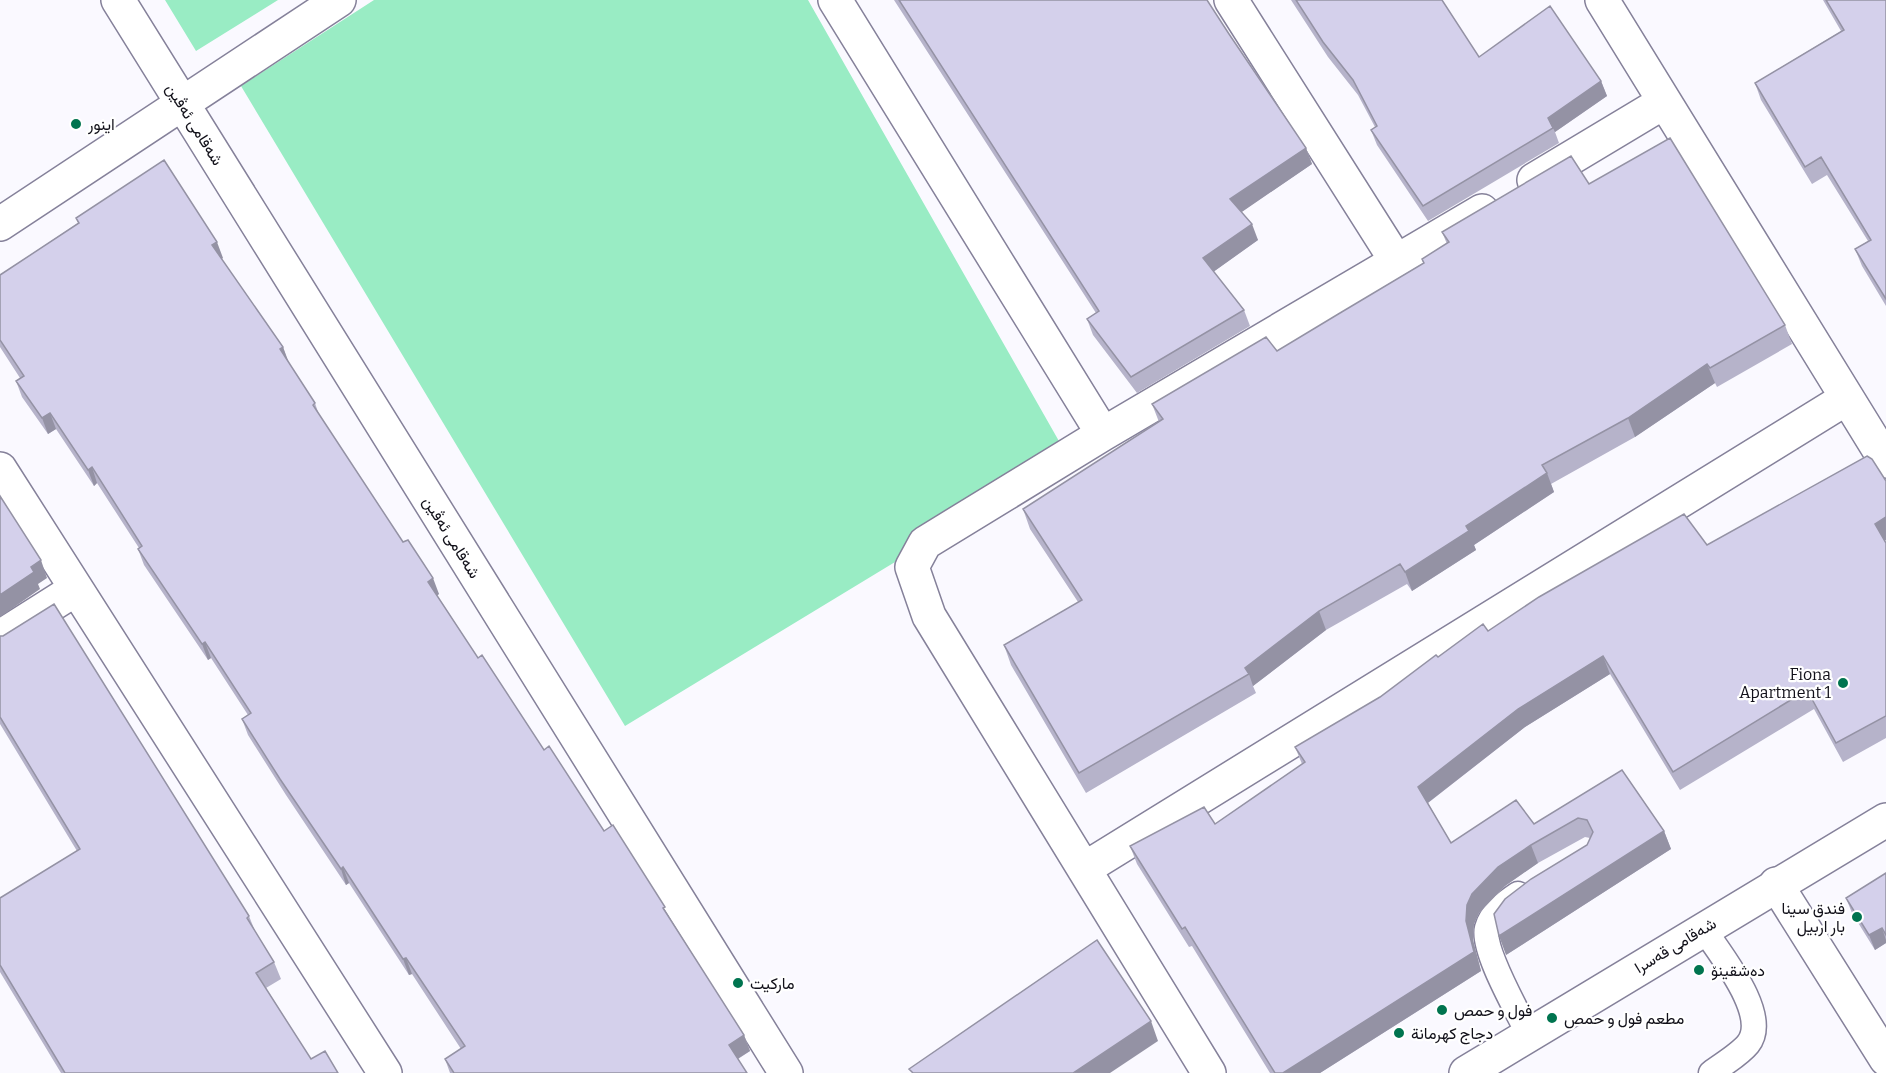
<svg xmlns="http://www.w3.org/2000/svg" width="1886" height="1073" font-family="Bitter,Vazirmatn,serif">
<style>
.garden{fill:#99ecc4}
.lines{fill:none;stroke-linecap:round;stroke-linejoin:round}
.lane-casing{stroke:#85819a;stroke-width:27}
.street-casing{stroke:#85819a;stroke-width:36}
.secondary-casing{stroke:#85819a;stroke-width:36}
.lane{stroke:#fff;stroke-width:24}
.street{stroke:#fff;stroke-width:33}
.secondary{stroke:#fff;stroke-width:33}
.wall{fill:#b6b3ca}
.shaded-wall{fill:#9492a4}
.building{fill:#d4d0eb;stroke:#9492a4;stroke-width:1.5}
.poi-dot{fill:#00744f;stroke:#fff;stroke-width:2}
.labels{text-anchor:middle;stroke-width:4.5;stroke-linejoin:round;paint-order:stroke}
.poi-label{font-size:16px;fill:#111019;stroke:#fff;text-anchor:start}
.street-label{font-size:16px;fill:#111019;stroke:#fff}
</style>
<rect width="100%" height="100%" fill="#faf9ff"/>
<path class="garden" d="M 165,0 L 278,0 L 196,51 Z
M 374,0 L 808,0 L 1068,457 L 625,726 L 241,86 Z"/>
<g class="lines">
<defs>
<path id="lane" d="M 1518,894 C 1506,902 1491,913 1487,928 C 1481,949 1519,1014 1529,1035
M 1703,928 C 1719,953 1771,1015 1748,1044 C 1739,1055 1723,1064 1711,1073"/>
<path id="street" d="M 118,0 L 786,1073
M 835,0 L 1103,434
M 1231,0 L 1397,262
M 1602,0 L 1886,461
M 1534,180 L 1664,102
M 0,224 L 339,0
M 0,469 L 385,1073
M 0,637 L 76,589
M 1084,869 L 1847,398
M 1776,884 L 1886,1059
M 1209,1073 L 929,616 L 912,567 L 925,543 L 1103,434 L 1482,211"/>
<path id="secondary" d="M 1466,1073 L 1886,820"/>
</defs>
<use href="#lane" class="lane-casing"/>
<use href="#street" class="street-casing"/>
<use href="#secondary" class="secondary-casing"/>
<use href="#lane" class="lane"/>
<use href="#street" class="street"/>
<use href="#secondary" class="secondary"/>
</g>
<path class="wall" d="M 894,0 L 1207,0 L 1229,34 L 1306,148 L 1312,164 L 1241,212 L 1258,240 L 1213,272 L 1244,310 L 1250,326 L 1137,393 L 1093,335 L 1087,319 L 1096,313 Z
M 1291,0 L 1442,0 L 1479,57 L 1601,81 L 1607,96 L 1555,132 L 1559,143 L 1428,221 L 1377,145 L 1371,130 L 1375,127 L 1358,95 L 1328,57 Z
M 1823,0 L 1886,0 L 1886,306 L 1862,266 L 1855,249 L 1868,241 L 1827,175 L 1812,184 L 1761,100 L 1755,83 L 1841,31 Z
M 1589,184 L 1785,325 L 1792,344 L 1717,387 L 1715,383 L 1635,437 L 1551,484 L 1554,492 L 1474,545 L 1476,550 L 1412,591 L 1407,584 L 1326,630 L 1253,686 L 1256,693 L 1086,793 L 1011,665 L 1004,645 L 1078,602 L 1030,529 L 1023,509 L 1159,422 L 1152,404 L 1277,351 L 1423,263 L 1422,259 L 1447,244 L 1442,232 Z
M 76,218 L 223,258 L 221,259 L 283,347 L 288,362 L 315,403 L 319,415 L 403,542 L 439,594 L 437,595 L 478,658 L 544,750 L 669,917 L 744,1035 L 750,1051 L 738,1059 L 747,1073 L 450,1073 L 445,1059 L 461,1049 L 412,974 L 409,975 L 349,883 L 346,885 L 286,795 L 248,735 L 242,719 L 248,715 L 211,658 L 208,660 L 144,565 L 138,549 L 139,548 L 97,483 L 94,486 L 56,429 L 48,434 L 22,397 L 16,381 L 20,378 L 0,347 L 0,275 L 78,223 Z
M 1885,541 L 1886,543 L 1886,738 L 1843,762 L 1814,709 L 1680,790 L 1610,674 L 1525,727 L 1428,803 L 1451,843 L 1534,824 L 1622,770 L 1664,831 L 1671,849 L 1506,955 L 1587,845 L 1590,838 L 1585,837 L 1538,863 L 1505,886 L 1479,913 L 1474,924 L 1473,940 L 1481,971 L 1320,1073 L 1270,1073 L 1192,946 L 1189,947 L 1137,864 L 1130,846 L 1215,824 L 1302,764 L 1295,747 L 1380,697 L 1438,657 L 1488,631 L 1707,545 Z
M 0,636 L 249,916 L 255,931 L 274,962 L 281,979 L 266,988 L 311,1059 L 338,1073 L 61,1073 L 0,972 L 0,898 L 77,851 L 0,724 Z
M 1886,873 L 1886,943 L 1875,950 L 1852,913 L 1846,898 Z"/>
<path class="shaded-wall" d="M 1601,81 L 1607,96 L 1555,132 L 1548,118 Z
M 1306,148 L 1312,164 L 1236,216 L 1230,199 Z
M 1252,224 L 1258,240 L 1209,275 L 1203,258 Z
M 217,242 L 223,258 L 218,261 L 212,245 Z
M 283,347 L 289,363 L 280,349 Z
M 1707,364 L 1715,383 L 1635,437 L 1628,418 Z
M 50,413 L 56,429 L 48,434 L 42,418 Z
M 92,467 L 97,483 L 94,486 L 88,470 Z
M 1547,473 L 1554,492 L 1474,545 L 1476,550 L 1412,591 L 1405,572 L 1466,526 Z
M 1886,517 L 1886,540 L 1882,543 L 1875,524 Z
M 41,560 L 47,578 L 38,584 L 40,589 L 0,617 L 0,595 L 31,567 Z
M 433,578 L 439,594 L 434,598 L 428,582 Z
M 1319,611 L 1326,630 L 1253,686 L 1249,674 L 1245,668 Z
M 205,642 L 211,658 L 208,660 L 202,644 Z
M 1603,656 L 1610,674 L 1525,727 L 1425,805 L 1418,787 L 1518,709 Z
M 1664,831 L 1671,849 L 1506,955 L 1499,936 Z
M 1531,845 L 1538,863 L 1505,886 L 1479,913 L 1474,924 L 1473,940 L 1481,971 L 1320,1073 L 1283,1073 L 1466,921 L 1467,905 L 1472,894 L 1498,867 Z
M 343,867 L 349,883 L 346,885 L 341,869 Z
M 1882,928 L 1886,940 L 1886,943 L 1875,950 L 1869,935 Z
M 406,958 L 412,974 L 409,975 L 403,959 Z
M 1151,1021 L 1158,1041 L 1110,1073 L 1073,1073 Z
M 744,1035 L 750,1051 L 734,1061 L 729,1045 Z"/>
<path class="building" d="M 899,0 L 1207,0 L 1229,34 L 1306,148 L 1230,199 L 1252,224 L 1203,258 L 1244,310 L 1131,377 L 1087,319 L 1099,311 Z
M 1296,0 L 1442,0 L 1479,57 L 1550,6 L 1601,81 L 1548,118 L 1553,128 L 1423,206 L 1371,130 L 1377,126 L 1353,80 L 1323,42 Z
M 1826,0 L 1886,0 L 1886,299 L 1855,249 L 1871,240 L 1821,157 L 1805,167 L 1755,83 L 1844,30 Z
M 1670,138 L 1785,325 L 1710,368 L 1707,364 L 1628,418 L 1542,465 L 1547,473 L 1466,526 L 1469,531 L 1405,572 L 1400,564 L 1319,611 L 1245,668 L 1249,674 L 1079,773 L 1004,645 L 1082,600 L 1023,509 L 1163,419 L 1152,404 L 1266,337 L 1277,351 L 1340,313 L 1424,263 L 1422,259 L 1449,242 L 1442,232 L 1571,156 L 1589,184 Z
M 164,160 L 217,242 L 212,245 L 283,347 L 280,349 L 315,403 L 313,405 L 403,542 L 408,540 L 433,578 L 428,582 L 478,658 L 482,655 L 544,750 L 549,746 L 604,831 L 613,825 L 665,907 L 663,908 L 744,1035 L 729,1045 L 747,1073 L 454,1073 L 445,1059 L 465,1046 L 406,958 L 403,959 L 343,867 L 341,869 L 280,779 L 242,719 L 251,713 L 205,642 L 202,644 L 138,549 L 142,546 L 92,467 L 88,470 L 50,413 L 42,418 L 16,381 L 24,376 L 0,340 L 0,275 L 79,223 L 76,218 Z
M 1867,456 L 1872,459 L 1886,481 L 1886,517 L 1875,524 L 1886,543 L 1886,716 L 1836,743 L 1807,690 L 1673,772 L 1603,656 L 1518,709 L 1418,787 L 1451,843 L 1516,800 L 1534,824 L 1622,770 L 1664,831 L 1499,936 L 1494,914 L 1505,899 L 1531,879 L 1587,845 L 1593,832 L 1587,820 L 1578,818 L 1531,845 L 1498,867 L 1472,894 L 1467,905 L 1466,921 L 1474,952 L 1283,1073 L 1275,1073 L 1185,927 L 1182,929 L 1130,846 L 1204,807 L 1215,824 L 1305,762 L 1295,747 L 1380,697 L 1436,655 L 1438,657 L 1483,624 L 1488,631 L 1539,597 L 1684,514 L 1707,545 Z
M 0,496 L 41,560 L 31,567 L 34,572 L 0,595 Z
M 54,604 L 249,916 L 247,918 L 274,962 L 256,973 L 311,1059 L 325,1051 L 338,1073 L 65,1073 L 0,965 L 0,898 L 80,849 L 0,717 L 0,636 L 3,636 Z
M 1886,873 L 1886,935 L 1882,928 L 1869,935 L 1846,898 Z
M 1097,940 L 1151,1021 L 1073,1073 L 913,1073 L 909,1069 Z"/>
<g class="poi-dot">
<circle cx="76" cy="124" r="6"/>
<circle cx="1843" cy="683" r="6"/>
<circle cx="1857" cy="917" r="6"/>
<circle cx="1699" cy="970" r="6"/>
<circle cx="738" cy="983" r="6"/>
<circle cx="1442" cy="1010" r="6"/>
<circle cx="1552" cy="1018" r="6"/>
<circle cx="1399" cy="1033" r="6"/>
</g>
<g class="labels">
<g class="poi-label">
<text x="88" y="130">اينور</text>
<text x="1831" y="680" text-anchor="end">Fiona<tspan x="1831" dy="18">Apartment 1</tspan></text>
<text x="1845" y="914" text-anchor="end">فندق سينا<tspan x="1845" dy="18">بار اربيل</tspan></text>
<text x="1711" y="976">دەشقینۆ</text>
<text x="750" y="989">ماركيت</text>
<text x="1454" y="1016">فول و حمص</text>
<text x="1564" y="1024">مطعم فول و حمص</text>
<text x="1411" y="1039">دجاج كهرمانة</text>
</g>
<g class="street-label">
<text transform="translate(195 124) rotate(58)" y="6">شەقامی ئەڤین</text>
<text transform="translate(452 537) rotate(58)" y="6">شەقامی ئەڤین</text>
<text transform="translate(1675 945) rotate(-31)" y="6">شەقامی قەسرا</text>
</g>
</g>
</svg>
